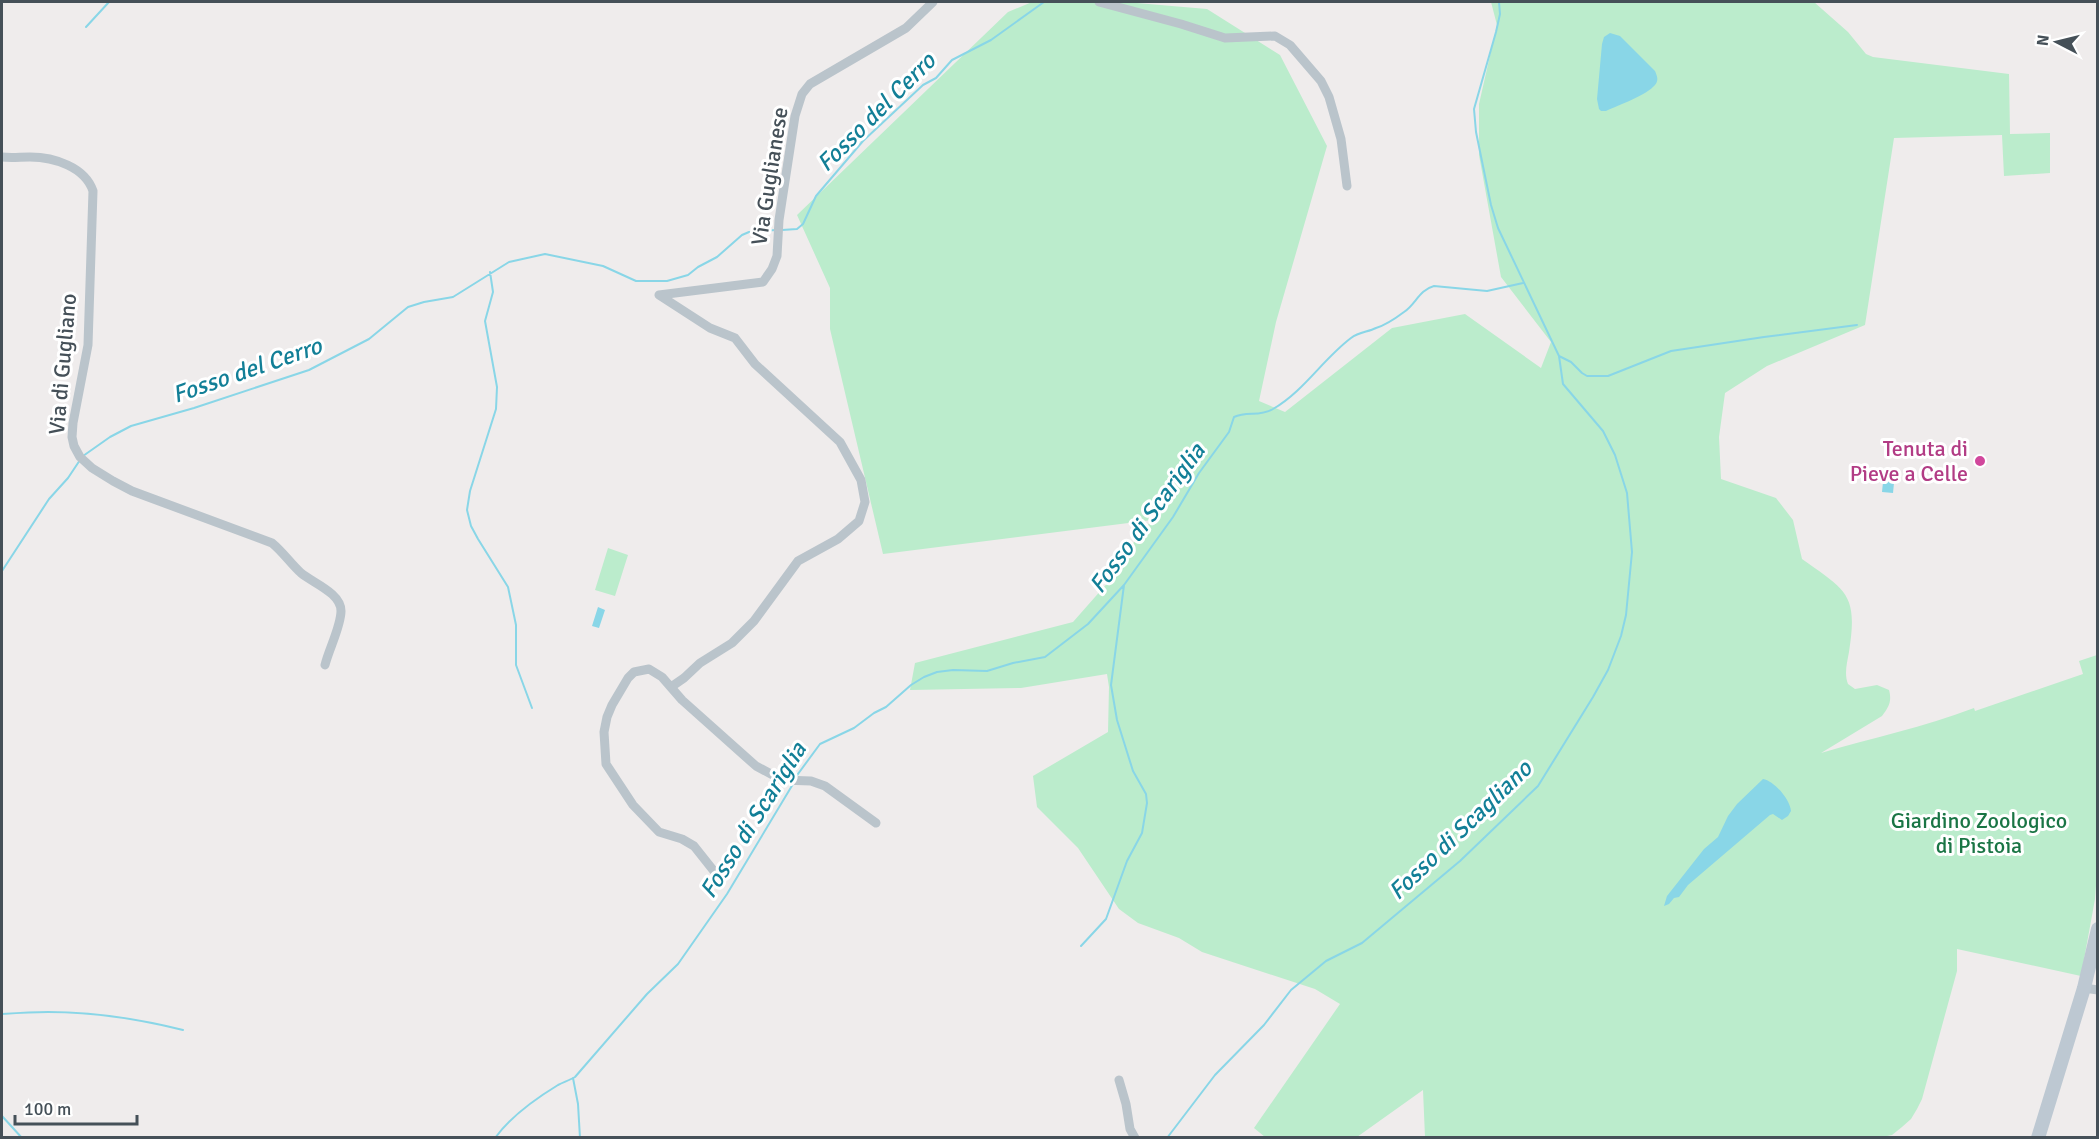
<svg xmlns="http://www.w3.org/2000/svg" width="2099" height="1139" font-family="Signika,sans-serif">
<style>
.green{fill:#bbeccc}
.water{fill:#89d6e7}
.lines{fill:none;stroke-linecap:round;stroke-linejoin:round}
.stream{stroke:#89d6e7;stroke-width:2}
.street{stroke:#bac4cb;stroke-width:9}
.secondary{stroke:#bdc8d2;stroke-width:14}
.hotel-dot{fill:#d1479c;stroke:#fff;stroke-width:2}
.labels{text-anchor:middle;stroke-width:6;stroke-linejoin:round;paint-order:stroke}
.street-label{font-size:22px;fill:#455058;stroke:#fff}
.hotel-label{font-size:22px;fill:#b23c85;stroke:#fff;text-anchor:end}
.park-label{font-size:22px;fill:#1a7545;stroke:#fff}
.water-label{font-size:24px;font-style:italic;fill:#127f97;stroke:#fff}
</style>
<rect width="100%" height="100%" fill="#efecec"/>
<path class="green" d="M 1032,2 L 1125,2 L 1207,9 L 1280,55 L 1327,146 L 1276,322 L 1259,401 L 1285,412 L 1392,328 L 1465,314 L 1541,368 L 1551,342 L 1501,277 L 1479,155 L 1479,104 L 1497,25 L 1491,2 L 1814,2 L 1848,32 L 1866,54 L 1873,57 L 2009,74 L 2010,134 L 2050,133 L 2050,173 L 2004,176 L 2002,135 L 1894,138 L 1865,325 L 1767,366 L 1725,393 L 1719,437 L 1721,479 L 1776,498 L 1793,520 L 1802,559 C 1847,591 1858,594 1849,652 C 1847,663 1844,674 1848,684 L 1855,689 L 1877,685 L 1889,690 C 1892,701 1889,707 1882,716 L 1821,753 C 1872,738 1924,727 1974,708 L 1975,711 L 2083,674 L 2079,661 L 2097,655 L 2097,872 L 2095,899 L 2081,976 L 1957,949 L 1957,971 L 1922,1099 L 1917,1109 L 1911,1119 L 1902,1127 L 1892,1135 L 1882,1137 L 1425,1137 L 1423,1090 L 1357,1137 L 1265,1137 L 1254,1128 L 1340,1004 L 1315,989 L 1202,952 L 1179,938 L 1138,923 L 1119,909 L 1078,848 L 1037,807 L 1033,776 L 1108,732 L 1109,687 L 1107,674 L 1021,688 L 910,690 L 915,663 L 1073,622 L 1110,580 L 1130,547 L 1152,520 L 883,554 L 830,329 L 830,288 L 797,215 L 1008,12 Z
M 608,548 L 628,555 L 615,596 L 595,590 Z"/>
<path class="water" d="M 1610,33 L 1620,36 L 1655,71 C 1657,76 1659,80 1655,85 C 1647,95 1619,105 1606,111 L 1601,111 L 1599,109 L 1597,99 L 1602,44 L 1604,37 Z
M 1884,472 L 1895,473 L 1893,493 L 1882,492 Z
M 598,607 L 605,610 L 599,628 L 592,626 Z
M 1763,779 C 1774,781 1790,799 1791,811 L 1788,816 L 1782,820 L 1773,814 L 1770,815 L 1688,885 L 1679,897 L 1674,898 L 1669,904 L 1664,906 L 1667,896 L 1704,849 L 1718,837 L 1728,816 L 1737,804 Z"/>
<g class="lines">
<path class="stream" d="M 86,27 L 109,2
M 782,230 L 797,229 L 803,224 L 816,196 L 863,141 L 923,85 L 936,78 L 952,60 L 991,40 L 1044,2
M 490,272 L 493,292 L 485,321 L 497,387 L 496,409 L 470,491 L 467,510 L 471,526 L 478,539 L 508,587 L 516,625 L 516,665 L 532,708
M 1559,356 L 1571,362 L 1582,373 L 1587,376 L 1608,376 L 1671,351 L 1764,337 L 1857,325
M 83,456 L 110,437 L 131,426 L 194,408 L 309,370 L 369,339 L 408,307 L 424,302 L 453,297 L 509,262 L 545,254 L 603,266 L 636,281 L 667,281 L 688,275 L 698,267 L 717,257 L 742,235 L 749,232 L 776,230
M 2,571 L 49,499 L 68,478 L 80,460
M 795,778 L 820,744 L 854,728 L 874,713 L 886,707 L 911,685 L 924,677 L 937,672 L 953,670 L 987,671 L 1013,663 L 1045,657 L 1088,624 L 1124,585 L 1173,517 L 1199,473 L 1229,432 L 1234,417 C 1247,411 1260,417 1273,409 C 1304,391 1323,359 1351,338 C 1359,332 1368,332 1376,328 C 1386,325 1396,318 1404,312 C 1416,304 1419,290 1434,286 L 1487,291 L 1523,283
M 1081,946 L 1106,919 L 1127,861 L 1142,833 L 1147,803 L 1146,794 L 1133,771 L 1117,720 L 1111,685 L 1124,585
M 2,1014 C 17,1013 33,1012 48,1012 C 94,1012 139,1019 183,1030
M 573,1078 L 578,1104 L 580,1138
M 2,1116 L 22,1138
M 495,1138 C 511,1116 535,1099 558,1085 C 564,1082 570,1080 575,1077 L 647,994 L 678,964 L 727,894 L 793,784
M 1167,1138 L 1215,1075 L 1264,1025 L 1291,990 L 1326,961 L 1362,943 L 1460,861 L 1538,786 L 1593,697 L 1608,670 L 1621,636 L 1626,615 L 1632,552 L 1627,493 L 1615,455 L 1603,431 L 1563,384 L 1559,356 L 1498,228 L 1491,205 L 1476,132 L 1474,109 L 1496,32 L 1500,14 L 1499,2"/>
<path class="street" d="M 1099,2 L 1181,24 L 1225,38 L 1275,36 L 1290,45 L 1321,81 L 1329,97 L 1341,139 L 1347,186
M 2,157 C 11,158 20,157 30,157 C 54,157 85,167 93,191 L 88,345 L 73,423 L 72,437 L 74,446 L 80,457 L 92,468 L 113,481 L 132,491 L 272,543 C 283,552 291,564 301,573 C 313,583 341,593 341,611 C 341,626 329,649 325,665
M 659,295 L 710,328 L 735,338 L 755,364 L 840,442 L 861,480 L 865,502 L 859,521 L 838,539 L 798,561 L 754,621 L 732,643 L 700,663 L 684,678 L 671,687
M 659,295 L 763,282 L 772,269 L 777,256 L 779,220 L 795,116 L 802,94 L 810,84 L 906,28 L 933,2
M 721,880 L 694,846 L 682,839 L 659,832 L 633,805 L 606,764 L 604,732 L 607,717 L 612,705 L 628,678 L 634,672 L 649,669 L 662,677 L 682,700 L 756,766 L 782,780 L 811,781 L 825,786 L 876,823
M 2084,988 L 2098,990
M 1119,1080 L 1126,1104 L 1130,1129 L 1135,1138"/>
<path class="secondary" d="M 2038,1138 L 2084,988 L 2098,929"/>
</g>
<circle class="hotel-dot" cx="1980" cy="461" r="6"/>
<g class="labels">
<g class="street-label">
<text transform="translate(769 176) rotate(-81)" y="8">Via Guglianese</text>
<text transform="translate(62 364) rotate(-85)" y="8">Via di Gugliano</text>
</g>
<g class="hotel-label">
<text x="1968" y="456">Tenuta di<tspan x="1968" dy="25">Pieve a Celle</tspan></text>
</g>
<g class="park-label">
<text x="1979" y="828">Giardino Zoologico<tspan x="1979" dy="25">di Pistoia</tspan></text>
</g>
<g class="water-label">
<text transform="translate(876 112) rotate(-45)" y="8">Fosso del Cerro</text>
<text transform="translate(247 370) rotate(-19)" y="8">Fosso del Cerro</text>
<text transform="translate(1147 518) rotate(-54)" y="8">Fosso di Scariglia</text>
<text transform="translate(753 820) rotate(-58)" y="8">Fosso di Scariglia</text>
<text transform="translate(1460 830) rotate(-44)" y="8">Fosso di Scagliano</text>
</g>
</g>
<rect width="2099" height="1139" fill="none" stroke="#455058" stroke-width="6"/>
<g transform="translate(2057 42) rotate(277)" stroke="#ffffff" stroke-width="4.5" paint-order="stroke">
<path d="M0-4.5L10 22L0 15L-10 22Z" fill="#455058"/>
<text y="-9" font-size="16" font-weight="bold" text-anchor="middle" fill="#455058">N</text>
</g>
<path d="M15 1115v9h122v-9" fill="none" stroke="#455058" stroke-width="3"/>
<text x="24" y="1115" font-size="18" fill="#455058" stroke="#ffffff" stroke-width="4.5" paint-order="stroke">100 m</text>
</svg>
